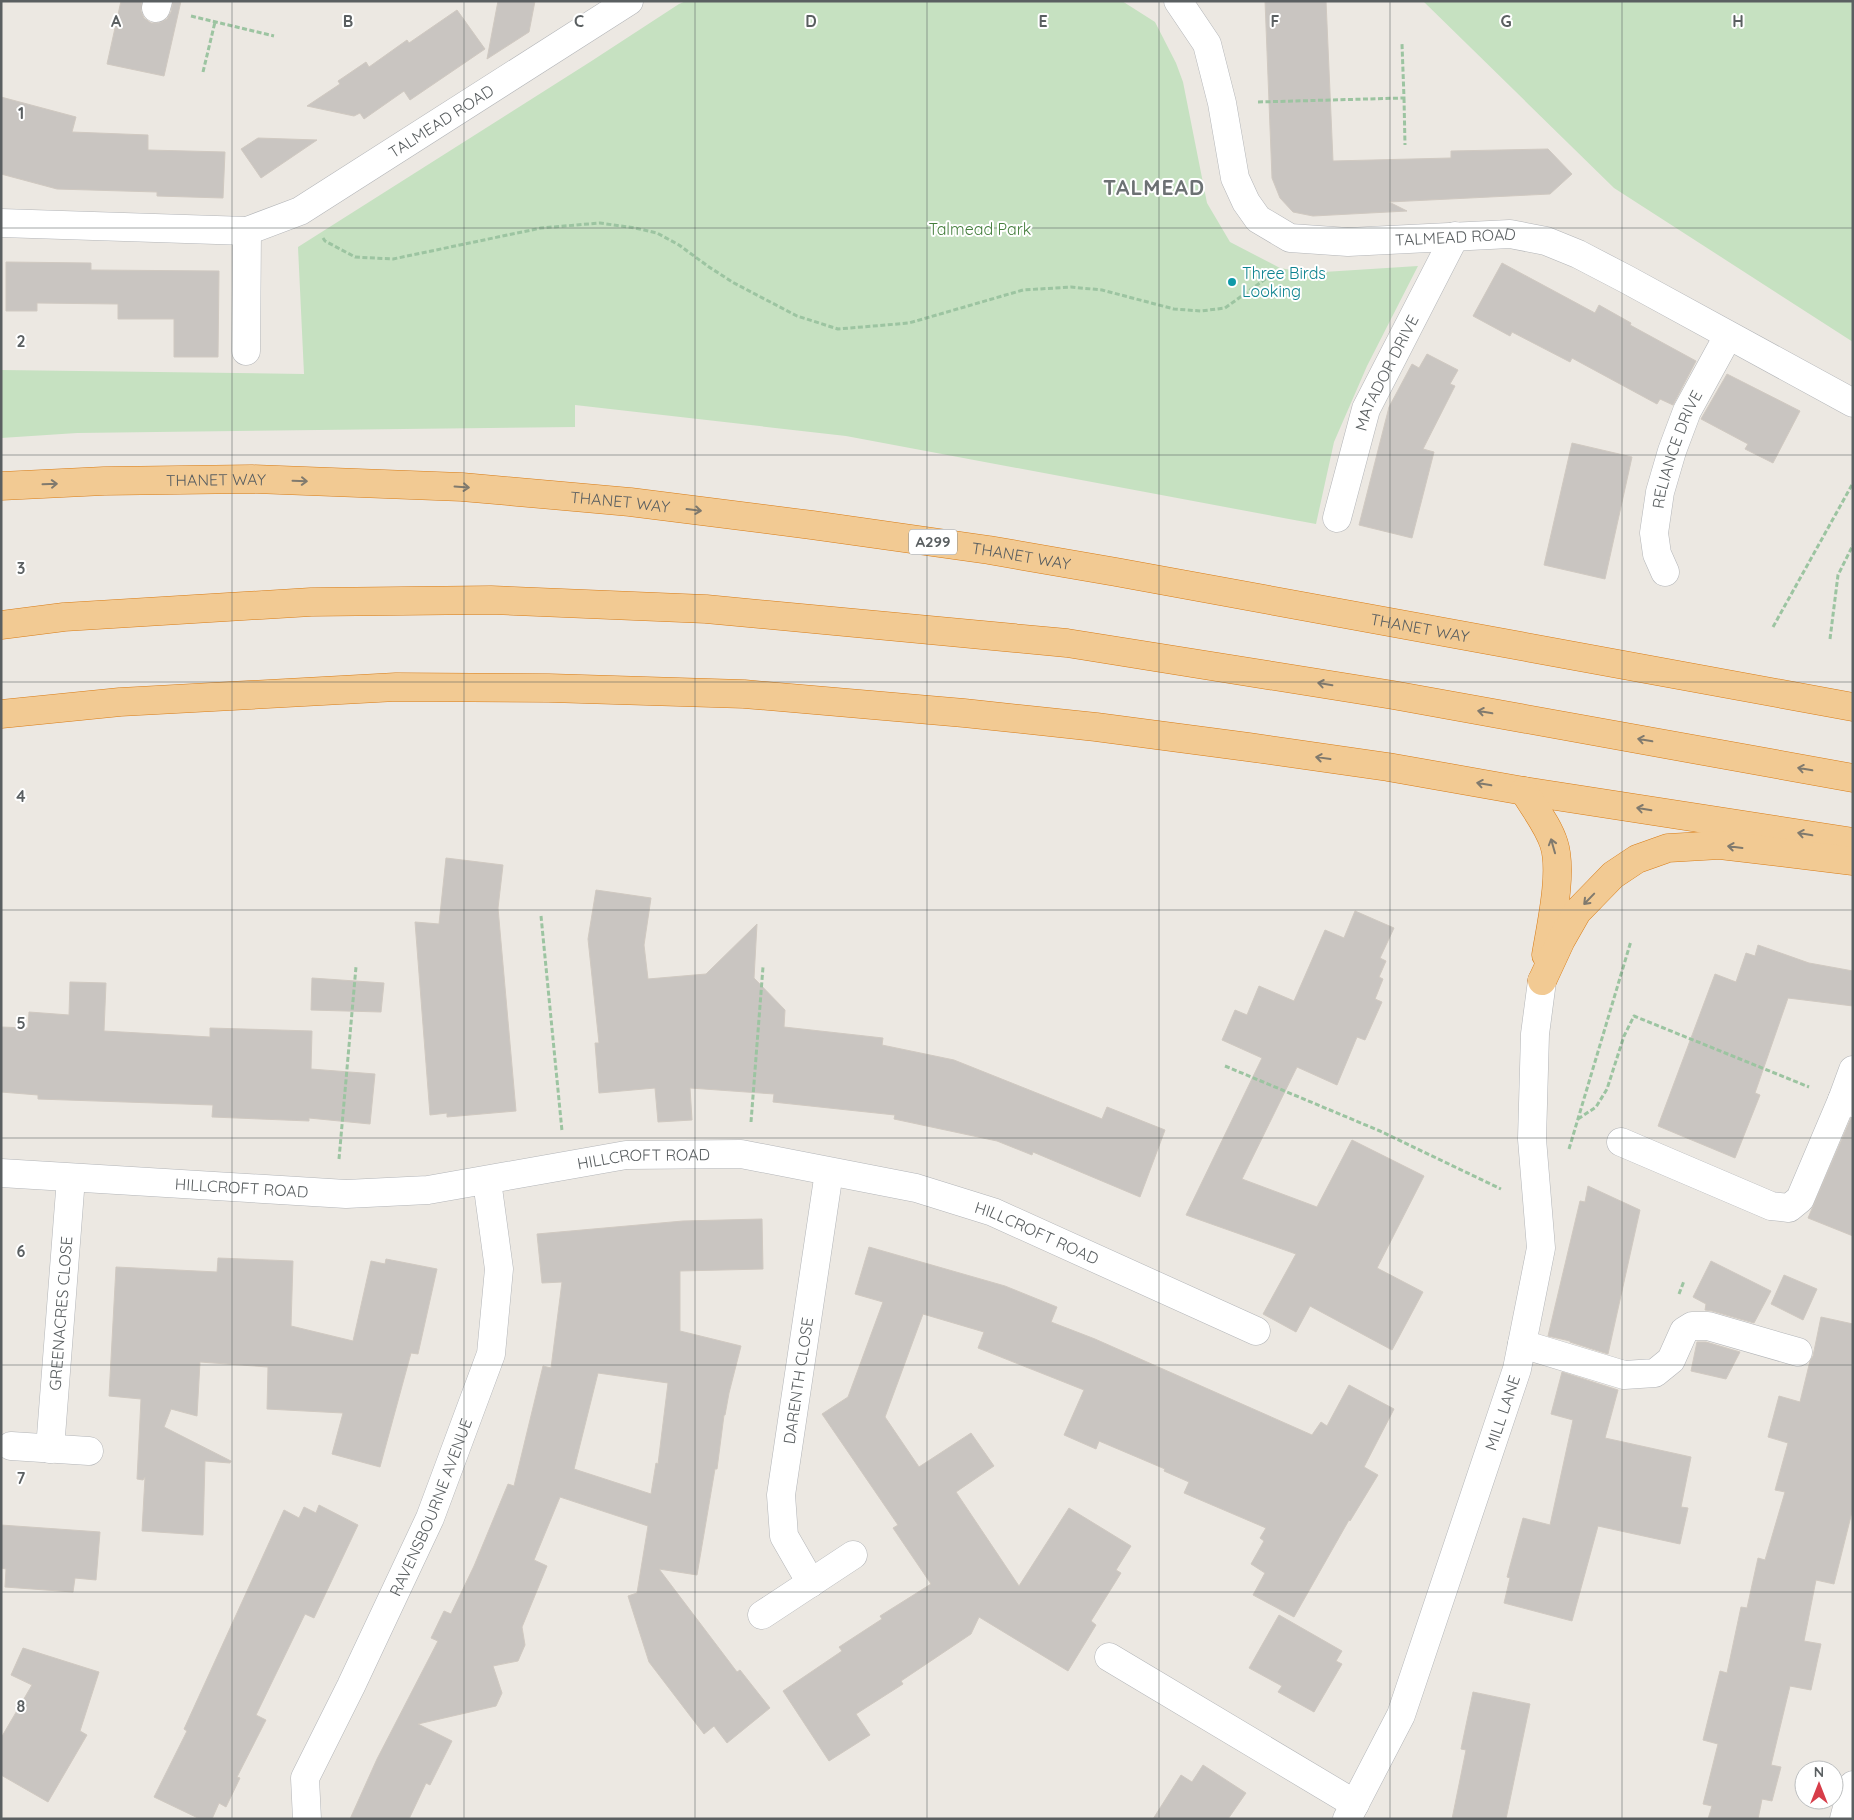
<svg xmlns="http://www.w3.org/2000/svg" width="1854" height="1820" font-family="Quicksand,sans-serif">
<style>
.green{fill:#c6e1c1}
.building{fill:#c9c5c1;stroke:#d0c9c1;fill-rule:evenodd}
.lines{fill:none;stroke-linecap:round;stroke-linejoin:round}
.minor-casing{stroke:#b3b5b8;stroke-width:29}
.highway-casing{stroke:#d87c16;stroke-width:29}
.path{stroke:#9cc4a1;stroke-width:3;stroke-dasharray:5 2.5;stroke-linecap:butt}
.minor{stroke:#fff;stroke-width:28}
.highway{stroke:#f2ca93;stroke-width:28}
.oneway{stroke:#807a6e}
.grid{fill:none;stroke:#5a5f61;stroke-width:1;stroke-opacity:0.55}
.culture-dot{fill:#0f9aa8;stroke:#fff;stroke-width:2}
.labels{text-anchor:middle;stroke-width:4;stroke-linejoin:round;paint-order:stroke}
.shield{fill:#fff;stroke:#8c8f90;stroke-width:1}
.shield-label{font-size:15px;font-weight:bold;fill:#5a5f61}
.street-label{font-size:16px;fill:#5a5f61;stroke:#fff}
.park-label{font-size:16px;fill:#447e3c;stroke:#fff}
.culture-label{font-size:16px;fill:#0d838f;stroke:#fff;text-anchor:start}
.district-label{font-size:21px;font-weight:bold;letter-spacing:1px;fill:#6c7173;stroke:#fff}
.grid-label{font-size:16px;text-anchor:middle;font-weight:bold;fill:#5a5f61;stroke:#fff;stroke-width:4;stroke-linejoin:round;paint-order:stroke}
</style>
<rect width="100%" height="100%" fill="#ece8e2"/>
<path class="green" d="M 686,1 L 1122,1 L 1155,22 L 1176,63 L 1183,82 L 1207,203 L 1230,242 L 1280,268 L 1308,273 L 1418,266 L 1367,366 L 1334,442 L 1316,524 L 846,436 L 575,405 L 575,427 L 77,433 L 1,438 L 1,370 L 304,374 L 298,247 L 590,62 L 679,4 Z
M 1423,1 L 1853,1 L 1853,342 L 1614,188 Z"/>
<path class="building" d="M 121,1 L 142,1 L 141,11 L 144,18 L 151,23 L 159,23 L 167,19 L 171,12 L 173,1 L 181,1 L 164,76 L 107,64 Z
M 498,1 L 535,1 L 529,32 L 487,59 Z
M 1265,1 L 1326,1 L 1333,161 L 1451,158 L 1451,151 L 1548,149 L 1572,174 L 1550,194 L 1389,202 L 1407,211 L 1313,216 L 1293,212 L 1280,198 L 1272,178 Z
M 457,10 L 485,49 L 410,100 L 404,91 L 364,119 L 360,113 L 354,116 L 307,106 L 340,84 L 338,81 L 366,62 L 369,67 L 407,40 L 409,43 Z
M 1,97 L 76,117 L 72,132 L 148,135 L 148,150 L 225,152 L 223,198 L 157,196 L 157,192 L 57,189 L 1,174 Z
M 258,138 L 317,140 L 261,178 L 241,149 Z
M 6,262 L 91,263 L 91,270 L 219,271 L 218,357 L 174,357 L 174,319 L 118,319 L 118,304 L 37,303 L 37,311 L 6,311 Z
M 1502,263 L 1595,313 L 1599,305 L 1631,323 L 1630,325 L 1696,361 L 1673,405 L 1660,399 L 1657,404 L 1572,358 L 1570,362 L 1512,332 L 1510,336 L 1473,316 Z
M 1427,354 L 1458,370 L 1450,384 L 1455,386 L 1423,449 L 1434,452 L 1412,538 L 1359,525 L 1389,407 L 1412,364 L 1419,368 Z
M 1727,374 L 1800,411 L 1773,463 L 1745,449 L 1748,444 L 1701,419 Z
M 1572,443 L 1632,457 L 1605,579 L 1544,565 Z
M 446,858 L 503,865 L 498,908 L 516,1111 L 447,1117 L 447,1113 L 430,1115 L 415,922 L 439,924 Z
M 596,890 L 651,898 L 644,945 L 648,979 L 706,974 L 757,924 L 754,978 L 785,1010 L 784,1027 L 883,1038 L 882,1045 L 954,1060 L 1102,1119 L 1107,1107 L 1165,1130 L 1140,1197 L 1033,1152 L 1032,1155 L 997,1141 L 894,1119 L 895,1115 L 773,1102 L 774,1094 L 690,1088 L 692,1120 L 658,1122 L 655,1088 L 599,1093 L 595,1043 L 599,1043 L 588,939 Z
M 1355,911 L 1394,928 L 1380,958 L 1386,961 L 1379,977 L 1383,979 L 1375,999 L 1382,1002 L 1365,1040 L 1357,1037 L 1337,1085 L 1297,1067 L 1242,1179 L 1317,1207 L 1352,1140 L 1424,1176 L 1377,1268 L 1423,1292 L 1392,1350 L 1310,1306 L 1296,1332 L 1263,1314 L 1296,1254 L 1186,1215 L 1262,1058 L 1222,1040 L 1235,1010 L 1247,1015 L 1259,986 L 1294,1001 L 1325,930 L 1344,938 Z
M 1758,945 L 1809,963 L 1853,971 L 1853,1006 L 1788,998 L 1755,1093 L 1760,1095 L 1735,1158 L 1658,1126 L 1715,974 L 1736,982 L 1746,953 L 1755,956 Z
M 312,978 L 384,983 L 381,1012 L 311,1010 Z
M 70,982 L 106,983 L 104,1031 L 210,1037 L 210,1028 L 312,1031 L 311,1069 L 375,1074 L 370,1124 L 309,1118 L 309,1121 L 212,1117 L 213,1105 L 38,1099 L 38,1095 L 1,1092 L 1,1027 L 28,1028 L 29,1012 L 69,1015 Z
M 1851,1118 L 1853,1118 L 1853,1236 L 1808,1218 Z
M 1588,1186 L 1640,1210 L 1608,1354 L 1570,1342 L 1570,1341 L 1548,1336 L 1580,1201 L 1585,1202 Z
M 762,1219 L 763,1269 L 680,1271 L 680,1331 L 741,1346 L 729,1393 L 725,1415 L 724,1415 L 717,1469 L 715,1469 L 697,1575 L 659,1569 L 737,1672 L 740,1670 L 770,1708 L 727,1743 L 714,1726 L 704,1734 L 649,1662 L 628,1596 L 637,1593 L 648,1526 L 560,1497 L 534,1560 L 547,1566 L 522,1627 L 525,1645 L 518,1661 L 493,1666 L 502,1693 L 496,1706 L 418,1724 L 452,1741 L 430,1785 L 426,1783 L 409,1819 L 350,1819 L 377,1759 L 438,1641 L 431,1638 L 444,1611 L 451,1614 L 474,1566 L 508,1484 L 514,1486 L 543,1366 L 551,1368 L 562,1282 L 542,1283 L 537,1234 L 683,1221 ZM 598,1373 L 668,1383 L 658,1464 L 656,1463 L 651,1494 L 574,1469 Z
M 869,1247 L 1005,1286 L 1057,1307 L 1051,1322 L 1095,1339 L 1312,1435 L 1321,1422 L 1327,1426 L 1349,1385 L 1394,1409 L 1364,1467 L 1378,1475 L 1350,1521 L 1349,1520 L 1294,1617 L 1253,1595 L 1265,1573 L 1251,1564 L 1264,1541 L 1260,1538 L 1266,1528 L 1184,1493 L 1189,1482 L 1164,1471 L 1165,1469 L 1099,1441 L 1096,1449 L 1064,1435 L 1084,1390 L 978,1348 L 984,1332 L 923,1314 L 885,1417 L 919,1467 L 971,1433 L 994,1466 L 956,1492 L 1019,1586 L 1069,1508 L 1131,1546 L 1116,1570 L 1121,1573 L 1091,1621 L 1096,1625 L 1068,1671 L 979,1617 L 971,1634 L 901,1681 L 903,1684 L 856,1714 L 870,1735 L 829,1761 L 783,1691 L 842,1651 L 839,1647 L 882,1619 L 880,1616 L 931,1584 L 893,1528 L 898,1525 L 822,1414 L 848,1397 L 883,1302 L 855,1294 Z
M 218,1258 L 293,1261 L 291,1326 L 353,1341 L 371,1261 L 385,1264 L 386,1259 L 437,1269 L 418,1354 L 411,1353 L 380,1467 L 332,1454 L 343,1413 L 267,1409 L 268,1367 L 200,1362 L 197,1416 L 171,1409 L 164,1427 L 231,1461 L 230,1463 L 205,1461 L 203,1535 L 142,1531 L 145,1477 L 143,1480 L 137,1479 L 141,1399 L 109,1396 L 116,1267 L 217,1272 Z
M 1711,1261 L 1771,1291 L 1754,1323 L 1712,1311 L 1705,1310 L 1706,1304 L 1693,1297 Z
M 1784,1275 L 1817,1289 L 1803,1320 L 1771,1304 Z
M 1821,1317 L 1853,1324 L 1853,1508 L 1834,1584 L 1816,1580 L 1804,1641 L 1821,1644 L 1811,1690 L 1790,1686 L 1771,1765 L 1781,1767 L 1772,1801 L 1762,1799 L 1758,1819 L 1708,1819 L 1712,1806 L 1703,1804 L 1718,1744 L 1703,1740 L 1720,1671 L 1727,1673 L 1741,1607 L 1747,1608 L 1758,1558 L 1765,1560 L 1785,1492 L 1775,1490 L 1788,1443 L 1768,1437 L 1779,1396 L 1800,1402 L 1810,1361 L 1813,1356 Z
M 1697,1342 L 1706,1342 L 1740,1352 L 1726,1379 L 1691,1371 Z
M 1562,1372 L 1618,1390 L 1605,1438 L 1691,1457 L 1681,1507 L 1688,1508 L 1680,1544 L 1598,1526 L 1572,1621 L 1504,1603 L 1510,1578 L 1507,1577 L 1523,1518 L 1550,1525 L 1573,1420 L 1551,1414 Z
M 319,1505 L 358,1525 L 314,1618 L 305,1614 L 256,1715 L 266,1720 L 237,1777 L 240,1778 L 226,1807 L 219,1803 L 212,1819 L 200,1819 L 154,1797 L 187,1731 L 184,1729 L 284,1510 L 299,1518 L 304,1507 L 316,1513 Z
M 1,1525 L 100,1532 L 96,1580 L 75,1578 L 73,1592 L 5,1587 L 6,1569 L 1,1568 Z
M 1279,1615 L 1342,1651 L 1336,1661 L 1342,1664 L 1314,1712 L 1278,1692 L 1282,1686 L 1249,1668 Z
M 23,1648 L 99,1672 L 80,1731 L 87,1735 L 48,1802 L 1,1775 L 1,1738 L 32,1685 L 11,1675 Z
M 1473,1692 L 1530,1704 L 1506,1819 L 1452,1819 L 1466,1750 L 1461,1749 Z
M 1203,1765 L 1246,1793 L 1228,1819 L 1153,1819 L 1181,1775 L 1192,1782 Z"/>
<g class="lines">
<defs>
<g id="minor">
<path id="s1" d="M 1178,1 L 1207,44 L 1222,103 L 1235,178 L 1246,202 L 1258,219 L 1290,238 L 1348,242 L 1510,234 L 1546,241 L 1578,254 L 1626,279 L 1853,403"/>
<path d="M 156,8 L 158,1"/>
<path id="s2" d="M 1,223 L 247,231 L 300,211 L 629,1"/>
<path d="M 246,351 L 247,231"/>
<path id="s3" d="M 1337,518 L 1366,409 L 1455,236"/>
<path id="s4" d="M 1665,572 L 1657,554 L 1654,533 L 1660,492 L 1672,451 L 1687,411 L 1728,336"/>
<path d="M 1853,1070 L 1842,1100 L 1853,1103"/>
<path d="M 1621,1142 L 1771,1206 L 1789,1208 L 1800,1199 L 1842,1100"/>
<path id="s5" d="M 1,1173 L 346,1194 L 428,1190 L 626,1155 L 741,1154 L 916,1188 L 993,1212 L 1256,1331"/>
<path d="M 1522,1344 L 1624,1375 L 1655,1373 L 1671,1360 L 1684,1331 L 1692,1326 L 1708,1326 L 1798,1352"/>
<path d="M 11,1446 L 89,1451"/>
<path id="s6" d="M 50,1449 L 71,1178"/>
<path id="s7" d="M 811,1583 L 784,1536 L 781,1495 L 829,1172"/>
<path d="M 762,1615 L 853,1555"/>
<path d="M 1109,1657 L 1355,1804"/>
<path id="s8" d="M 307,1819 L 305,1778 L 351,1686 L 430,1518 L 491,1354 L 499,1269 L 487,1181"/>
<path id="s9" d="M 1347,1819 L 1401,1715 L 1517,1369 L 1541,1248 L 1532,1139 L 1535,1034 L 1542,981"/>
<path d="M 1844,1819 L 1853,1785"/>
</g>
<g id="highway">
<path id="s10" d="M 1,486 L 104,481 L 252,479 L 462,487 L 630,502 L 812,525 L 989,550 L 1116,572 L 1853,707"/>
<path d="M 1,625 L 64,617 L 311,602 L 491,600 L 706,609 L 1067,643 L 1393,695 L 1853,778"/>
<path d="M 1,714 L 120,702 L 396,687 L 549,688 L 744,694 L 964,713 L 1096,727 L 1248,747 L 1388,767 L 1524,791 L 1853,842"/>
<path d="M 1524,791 C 1534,808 1548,825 1554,844 C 1563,872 1551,925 1546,955"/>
<path d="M 1542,981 L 1561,940 L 1577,912 L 1613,875 L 1637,859 L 1668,848 L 1720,845 L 1853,861"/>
</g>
</defs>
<use href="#minor" class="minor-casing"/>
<use href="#highway" class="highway-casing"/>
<path class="path" d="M 191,16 L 274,36
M 203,72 L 215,22
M 1404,98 L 1405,145
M 1258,102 L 1404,98 L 1402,44
M 323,238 L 325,241 L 355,257 L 393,259 L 541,228 L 600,223 L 635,228 L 657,233 L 679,245 L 709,267 L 734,283 L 797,316 L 838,329 L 909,323 L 1023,290 L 1071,287 L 1102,290 L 1174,309 L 1201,311 L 1225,308 L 1271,275 L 1275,270
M 1773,627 L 1853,483
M 1830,639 L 1838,575 L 1853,545
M 541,916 L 562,1131
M 1225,1066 L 1380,1131 L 1501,1189
M 1578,1119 L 1596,1107 L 1607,1089 L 1624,1036 L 1634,1016 L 1809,1087
M 751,1122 L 763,967
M 1569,1149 L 1631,941
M 339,1159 L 356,967
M 1679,1294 L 1684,1281"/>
<use href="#minor" class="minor"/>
<use href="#highway" class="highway"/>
</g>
<defs><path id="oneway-shaft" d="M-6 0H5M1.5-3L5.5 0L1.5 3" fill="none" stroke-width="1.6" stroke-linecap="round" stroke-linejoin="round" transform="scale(1.25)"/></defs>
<g class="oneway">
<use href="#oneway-shaft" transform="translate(300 481) rotate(2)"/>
<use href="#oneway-shaft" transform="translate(50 484) rotate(-2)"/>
<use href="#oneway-shaft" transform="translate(462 487) rotate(4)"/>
<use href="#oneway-shaft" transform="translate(694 510) rotate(7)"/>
<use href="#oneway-shaft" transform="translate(1325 684) rotate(-171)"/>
<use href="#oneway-shaft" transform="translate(1485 712) rotate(-170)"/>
<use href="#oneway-shaft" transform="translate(1645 740) rotate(-170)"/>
<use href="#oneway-shaft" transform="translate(1323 758) rotate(-172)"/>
<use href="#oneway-shaft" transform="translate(1805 769) rotate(-170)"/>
<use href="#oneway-shaft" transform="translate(1484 784) rotate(-170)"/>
<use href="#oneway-shaft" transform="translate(1644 809) rotate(-171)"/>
<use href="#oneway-shaft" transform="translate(1805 834) rotate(-170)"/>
<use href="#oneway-shaft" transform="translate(1553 846) rotate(-106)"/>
<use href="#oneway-shaft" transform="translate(1735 847) rotate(-173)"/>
<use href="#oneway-shaft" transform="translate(1589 899) rotate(134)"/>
</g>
<path class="grid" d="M 232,1 L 232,1819M 464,1 L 464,1819M 695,1 L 695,1819M 927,1 L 927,1819M 1159,1 L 1159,1819M 1390,1 L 1390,1819M 1622,1 L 1622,1819M 1,228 L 1853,228M 1,455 L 1853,455M 1,682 L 1853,682M 1,910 L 1853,910M 1,1138 L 1853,1138M 1,1365 L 1853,1365M 1,1592 L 1853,1592"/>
<circle class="culture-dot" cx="1232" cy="282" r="5"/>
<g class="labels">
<rect class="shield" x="909" y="529.5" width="48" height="25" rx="4"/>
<g class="shield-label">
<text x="933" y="547">A299</text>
</g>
<g class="street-label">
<text dy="6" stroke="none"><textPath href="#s2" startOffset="470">TALMEAD ROAD</textPath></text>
<text dy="6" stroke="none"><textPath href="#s1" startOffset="439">TALMEAD ROAD</textPath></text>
<text dy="6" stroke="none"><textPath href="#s3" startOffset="154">MATADOR DRIVE</textPath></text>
<text dy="6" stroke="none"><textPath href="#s4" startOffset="128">RELIANCE DRIVE</textPath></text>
<text dy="6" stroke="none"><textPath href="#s10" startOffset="215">THANET WAY</textPath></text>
<text dy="6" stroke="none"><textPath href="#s10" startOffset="620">THANET WAY</textPath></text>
<text dy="6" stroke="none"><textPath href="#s10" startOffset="1025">THANET WAY</textPath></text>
<text dy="6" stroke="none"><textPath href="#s10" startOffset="1430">THANET WAY</textPath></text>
<text dy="6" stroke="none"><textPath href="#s5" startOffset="646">HILLCROFT ROAD</textPath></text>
<text dy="6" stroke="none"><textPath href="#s5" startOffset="241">HILLCROFT ROAD</textPath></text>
<text dy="6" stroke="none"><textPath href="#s5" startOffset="1051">HILLCROFT ROAD</textPath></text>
<text dy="6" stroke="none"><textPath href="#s6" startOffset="136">GREENACRES CLOSE</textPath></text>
<text dy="6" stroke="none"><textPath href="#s7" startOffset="211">DARENTH CLOSE</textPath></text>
<text dy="6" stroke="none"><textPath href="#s9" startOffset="436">MILL LANE</textPath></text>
<text dy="6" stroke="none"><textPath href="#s8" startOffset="340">RAVENSBOURNE AVENUE</textPath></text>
</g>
<g class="park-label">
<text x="980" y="235">Talmead Park</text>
</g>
<g class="culture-label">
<text x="1242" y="279">Three Birds<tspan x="1242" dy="18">Looking</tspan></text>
</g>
<g class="district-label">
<text x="1154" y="195">TALMEAD</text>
</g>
</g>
<g class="grid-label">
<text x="116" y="27">A</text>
<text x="348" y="27">B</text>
<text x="579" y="27">C</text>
<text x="811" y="27">D</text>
<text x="1043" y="27">E</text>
<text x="1275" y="27">F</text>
<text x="1506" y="27">G</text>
<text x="1738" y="27">H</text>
<text x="21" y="119">1</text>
<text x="21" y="347">2</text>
<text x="21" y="574">3</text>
<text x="21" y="802">4</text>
<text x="21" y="1029">5</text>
<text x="21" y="1257">6</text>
<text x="21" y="1484">7</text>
<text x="21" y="1712">8</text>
</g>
<rect width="1854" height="1820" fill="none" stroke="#5a5f61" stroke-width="5"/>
<g transform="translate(1819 1785)"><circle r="24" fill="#ffffff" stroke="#bdbfc0"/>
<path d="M0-4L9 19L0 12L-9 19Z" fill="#d73d49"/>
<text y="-8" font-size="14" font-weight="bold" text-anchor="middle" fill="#5a5f61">N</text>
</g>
</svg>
